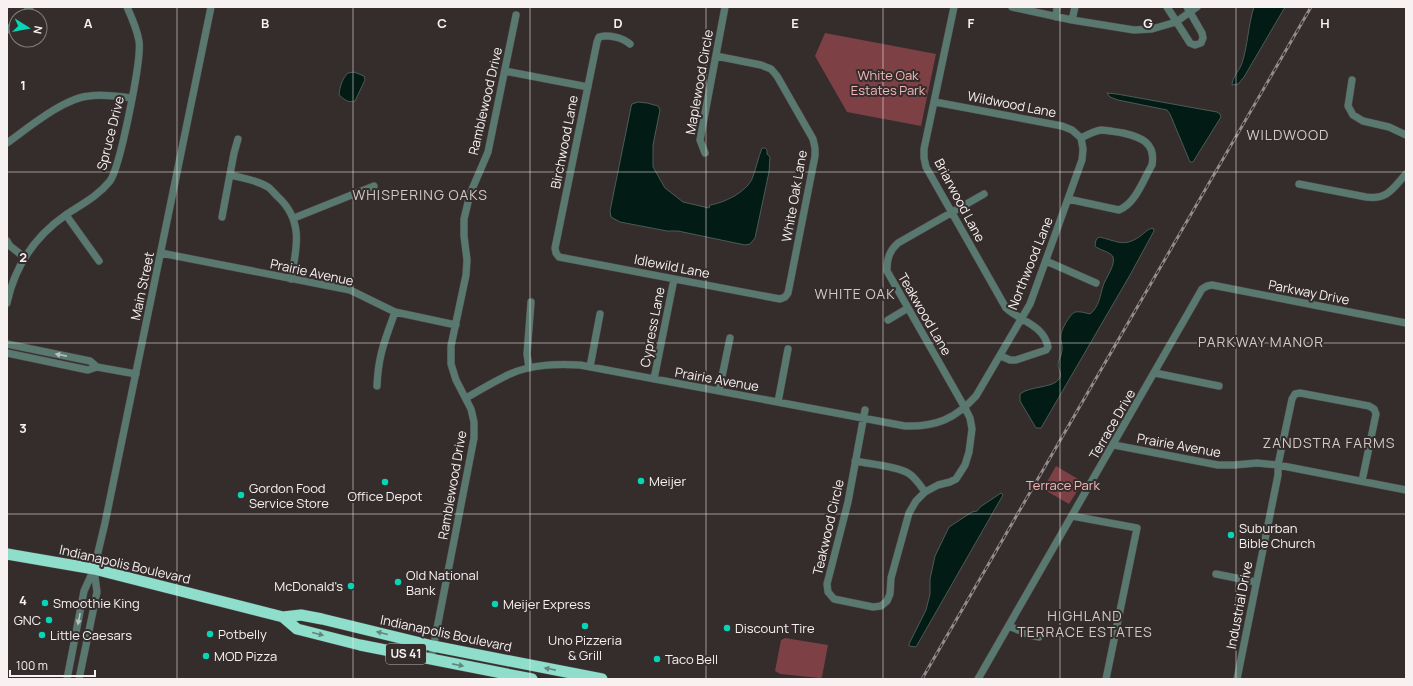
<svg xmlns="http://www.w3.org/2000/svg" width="1413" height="686" font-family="Manrope,sans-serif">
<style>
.green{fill:#7d4145}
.water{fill:#021b15;stroke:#4c5b57}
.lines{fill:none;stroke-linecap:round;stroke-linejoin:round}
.minor-casing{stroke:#504848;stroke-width:8}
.highway-casing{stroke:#504848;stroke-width:12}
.minor{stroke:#597870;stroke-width:7}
.highway{stroke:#8edecb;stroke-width:11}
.rail-casing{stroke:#938c8c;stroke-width:3}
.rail{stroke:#352c2c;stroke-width:1.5;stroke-dasharray:4.5;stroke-linecap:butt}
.oneway{fill:#b8c1bd}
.oneway2{fill:#62857c}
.grid{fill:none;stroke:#f7f1f1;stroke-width:1;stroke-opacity:0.55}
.poi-dot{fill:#06d5b6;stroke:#352c2c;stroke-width:1.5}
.labels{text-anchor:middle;stroke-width:4;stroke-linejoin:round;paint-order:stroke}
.shield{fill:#352c2c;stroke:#bdb6b6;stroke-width:1}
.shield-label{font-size:12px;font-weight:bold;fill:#f7f1f1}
.park-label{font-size:13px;fill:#f3b8ba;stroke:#352c2c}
.street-label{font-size:13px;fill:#f7f1f1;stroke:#352c2c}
.poi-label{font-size:13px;fill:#f7f1f1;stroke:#352c2c;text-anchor:start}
.neighbourhood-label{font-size:14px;letter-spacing:1px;fill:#d3c7c7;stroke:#352c2c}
.grid-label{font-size:13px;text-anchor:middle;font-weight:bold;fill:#f7f1f1;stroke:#352c2c;stroke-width:4;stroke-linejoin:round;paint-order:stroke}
</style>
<rect width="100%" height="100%" fill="#352c2c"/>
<path class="green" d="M 825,33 L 936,54 L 921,126 L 847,112 L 815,56 Z
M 1056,466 L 1083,482 L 1069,504 L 1043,489 Z
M 785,638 L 828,645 L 822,677 L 820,678 L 780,674 L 775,671 L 781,640 Z"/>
<path class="water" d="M 1254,7 L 1285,7 L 1244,77 L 1238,84 L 1232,85 C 1232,77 1240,70 1242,63 C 1248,45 1248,25 1254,7 Z
M 354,72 L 364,76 L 365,80 L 355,101 C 348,103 345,100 339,95 C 340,86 342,79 348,73 Z
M 1107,93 L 1117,94 L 1217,112 L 1220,114 L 1221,117 L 1193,162 L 1190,162 L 1170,114 L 1167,110 L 1118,100 L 1110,97 Z
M 638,102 L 647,103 L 658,106 L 660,110 L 653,145 L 653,167 L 665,188 L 683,202 L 709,208 L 710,205 C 724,203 746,192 752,179 C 756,169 758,158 762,148 L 765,148 L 767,150 L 767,154 L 770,157 L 769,172 L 755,238 L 750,244 L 745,245 L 678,231 L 667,231 L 620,222 L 611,217 L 610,211 L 631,107 L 632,104 Z
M 1153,228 L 1154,231 L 1130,275 L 1041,428 L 1036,428 L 1020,401 L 1020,394 C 1029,386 1054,388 1059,379 C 1063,374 1058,370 1058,365 C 1058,359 1062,356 1062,350 C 1063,345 1060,340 1061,335 C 1061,330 1070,314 1075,312 C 1080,311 1086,313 1090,314 C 1099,307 1100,296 1103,286 C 1105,279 1116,265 1113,257 C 1111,252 1099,250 1095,246 L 1096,240 L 1099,237 C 1115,240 1123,248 1139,237 C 1144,234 1147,229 1153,228 Z
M 1001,493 L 1003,495 L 916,647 L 909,646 L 909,644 L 926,610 L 930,594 L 930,579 L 935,556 L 949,527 L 972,512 L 977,511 L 980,507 Z"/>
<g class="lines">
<defs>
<path id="minor" d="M 954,7 L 924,149 L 924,158 L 926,167 L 1006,308 C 1020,321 1044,325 1048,347 L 1046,350 L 1016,360 L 1010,360 L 1001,356
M 1012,7 L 1072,20 L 1134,30 L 1152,29 L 1176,22 L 1197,7
M 1167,7 L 1190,43 L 1195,45 L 1201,43 L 1203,38 L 1202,33 L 1187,7
M 23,16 L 30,7
M 1056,17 L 1057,7
M 1072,20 L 1075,7
M 7,30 L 16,23
M 630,44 C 623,38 609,34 599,37 L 597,42 L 555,248 L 556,253 L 559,257 L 780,299 L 785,297 L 788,293 L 815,156 L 815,148 L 813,139 L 777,76 L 771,69 L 761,65 L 716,56
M 505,71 L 588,87
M 1352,80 L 1348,106 L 1353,115 L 1363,121 L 1389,127 L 1406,135
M 935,102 L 1062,126 L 1072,130 L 1081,138
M 7,143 C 28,128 64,98 89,96 C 103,94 117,96 131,98
M 705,153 L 700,140 L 725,7
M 230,175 C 242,178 257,180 268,187 C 271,189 274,193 277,196 C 304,220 297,248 291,279
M 1299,184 L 1366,197 C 1388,200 1393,188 1406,174
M 1068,199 L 1119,210 C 1136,203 1143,180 1152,165 C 1156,143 1141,137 1123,133 C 1115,132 1108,130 1101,130 C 1094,131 1087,135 1081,138
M 66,215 L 99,261
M 222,217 L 234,153 L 238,139
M 294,218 L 374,186
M 7,241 L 10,246 L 24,257
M 161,253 L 350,290 L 395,312 L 456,325
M 1046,261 L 1096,283
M 7,303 C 15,265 35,236 67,214 C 82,204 98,196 110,181 C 120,167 142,59 139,41 C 137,29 132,18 127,7
M 888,320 L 908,308
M 7,344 L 90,361 L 97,367
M 7,353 L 88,370 L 97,367 L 136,374
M 590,367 L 600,314
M 529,368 L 527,354 L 531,302
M 1155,373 L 1219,386
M 654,379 L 674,279
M 377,386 C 378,356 385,340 395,312
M 719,391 L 730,338
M 466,398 C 480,390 495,381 510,374 C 532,364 557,364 580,365 L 905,426 C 936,427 955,419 976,396 L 1030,304 L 1082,160 L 1083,149 L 1081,138
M 778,402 L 788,349
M 865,410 L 848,502 L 827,584 L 828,592 L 834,599 L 873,607 L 881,606 L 887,601 L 890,594 L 891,578 L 909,513 L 916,501 L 925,492 L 938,485 L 950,482 L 956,479 L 965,465 L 969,452 L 972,429 L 970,418 L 965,408 L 887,271 C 887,259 889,251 898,243 L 984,194
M 1114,445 L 1218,465 L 1234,465 L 1257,463 L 1278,465 L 1406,490
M 855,461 C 869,464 896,466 908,473 C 915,477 920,485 925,492
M 1072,516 L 1137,528 L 1106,679
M 1216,574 L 1256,582
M 1009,626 L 1030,635 L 1039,637
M 431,659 L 474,438 L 474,422 L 471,409 L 456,380 L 451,364 L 451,346 L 466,275 L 467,260 L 464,236 L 464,219 L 470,194 L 488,152 L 516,15
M 67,679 L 84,591 L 94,569 L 105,523 L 211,7
M 79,679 L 97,592 L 94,569
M 978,679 L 1202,289 L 1207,286 L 1212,285 L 1406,323
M 1237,679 L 1278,475 L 1278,465 L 1292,399 L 1295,394 L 1300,393 L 1369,406 L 1374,409 L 1376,414 L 1362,481"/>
<path id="highway" d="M 7,554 L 94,569 L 283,617 L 301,615 L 322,619 L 433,646 L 602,679
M 283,617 L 297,629 L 360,645 L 532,679"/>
</defs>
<use href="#minor" class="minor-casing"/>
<use href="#highway" class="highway-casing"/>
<use href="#minor" class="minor"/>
<use href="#highway" class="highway"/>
<defs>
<path id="rail" d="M 922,679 L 1311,7"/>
</defs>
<use href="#rail" class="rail-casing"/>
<use href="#rail" class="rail"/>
</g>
<defs><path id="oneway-solid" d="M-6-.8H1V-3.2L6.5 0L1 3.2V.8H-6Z"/></defs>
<g class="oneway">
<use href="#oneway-solid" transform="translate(61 355) rotate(-169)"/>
<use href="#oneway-solid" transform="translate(79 619) rotate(101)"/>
</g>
<g class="oneway2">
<use href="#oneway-solid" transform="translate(382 633) rotate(-166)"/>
<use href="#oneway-solid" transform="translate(318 634) rotate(14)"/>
<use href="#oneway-solid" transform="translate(458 665) rotate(11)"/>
<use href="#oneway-solid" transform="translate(550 669) rotate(-169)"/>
</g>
<path class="grid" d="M 177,7 L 177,679M 353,7 L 353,679M 530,7 L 530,679M 706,7 L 706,679M 883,7 L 883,679M 1060,7 L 1060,679M 1236,7 L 1236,679M 7,172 L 1406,172M 7,343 L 1406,343M 7,514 L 1406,514"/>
<g class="poi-dot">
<circle cx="641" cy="481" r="4"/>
<circle cx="385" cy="482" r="4"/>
<circle cx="241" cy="495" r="4"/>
<circle cx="1231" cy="535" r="4"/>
<circle cx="398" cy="582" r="4"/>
<circle cx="351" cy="586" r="4"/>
<circle cx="45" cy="603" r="4"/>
<circle cx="495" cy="604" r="4"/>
<circle cx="49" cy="620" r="4"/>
<circle cx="585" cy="626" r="4"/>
<circle cx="727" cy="628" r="4"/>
<circle cx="210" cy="634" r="4"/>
<circle cx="42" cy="635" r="4"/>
<circle cx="206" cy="656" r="4"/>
<circle cx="657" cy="659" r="4"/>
</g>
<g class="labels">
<rect class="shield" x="386" y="644" width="40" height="20" rx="3"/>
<g class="shield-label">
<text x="406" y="658">US 41</text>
</g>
<g class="park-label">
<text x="888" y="80">White Oak<tspan x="888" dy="15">Estates Park</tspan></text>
<text x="1063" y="490">Terrace Park</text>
</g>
<g class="street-label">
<text transform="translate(699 82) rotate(-80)" y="5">Maplewood Circle</text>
<text transform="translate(485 101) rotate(-77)" y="5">Ramblewood Drive</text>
<text transform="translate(1012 104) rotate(11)" y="5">Wildwood Lane</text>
<text transform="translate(110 133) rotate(-76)" y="5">Spruce Drive</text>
<text transform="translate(564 142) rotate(-79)" y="5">Birchwood Lane</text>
<text transform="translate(794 196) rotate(-80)" y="5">White Oak Lane</text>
<text transform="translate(960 200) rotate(62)" y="5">Briarwood Lane</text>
<text transform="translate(1030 263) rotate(-68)" y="5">Northwood Lane</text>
<text transform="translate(672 266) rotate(11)" y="5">Idlewild Lane</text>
<text transform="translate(312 272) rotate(12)" y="5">Prairie Avenue</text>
<text transform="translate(142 286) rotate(-78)" y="5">Main Street</text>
<text transform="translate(1309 292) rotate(11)" y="5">Parkway Drive</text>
<text transform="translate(925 314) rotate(60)" y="5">Teakwood Lane</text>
<text transform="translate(652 327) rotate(-79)" y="5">Cypress Lane</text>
<text transform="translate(717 379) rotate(10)" y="5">Prairie Avenue</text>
<text transform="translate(1112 424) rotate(-60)" y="5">Terrace Drive</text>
<text transform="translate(1179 445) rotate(10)" y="5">Prairie Avenue</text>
<text transform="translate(452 485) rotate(-80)" y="5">Ramblewood Drive</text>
<text transform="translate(828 527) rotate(-77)" y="5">Teakwood Circle</text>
<text transform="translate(125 564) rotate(13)" y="5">Indianapolis Boulevard</text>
<text transform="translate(1239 605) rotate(-79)" y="5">Industrial Drive</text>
<text transform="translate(446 633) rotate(12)" y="5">Indianapolis Boulevard</text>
</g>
<g class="poi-label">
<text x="649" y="486">Meijer</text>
<text x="249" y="493">Gordon Food<tspan x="249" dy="15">Service Store</tspan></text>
<text x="385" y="501" text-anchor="middle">Office Depot</text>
<text x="1239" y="533">Suburban<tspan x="1239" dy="15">Bible Church</tspan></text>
<text x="406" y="580">Old National<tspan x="406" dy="15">Bank</tspan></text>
<text x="343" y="591" text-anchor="end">McDonald's</text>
<text x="53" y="608">Smoothie King</text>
<text x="503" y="609">Meijer Express</text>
<text x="41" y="625" text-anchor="end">GNC</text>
<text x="735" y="633">Discount Tire</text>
<text x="218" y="639">Potbelly</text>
<text x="50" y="640">Little Caesars</text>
<text x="585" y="645" text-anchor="middle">Uno Pizzeria<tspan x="585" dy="15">&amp; Grill</tspan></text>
<text x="214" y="661">MOD Pizza</text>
<text x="665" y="664">Taco Bell</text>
</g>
<g class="neighbourhood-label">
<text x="1288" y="140">WILDWOOD</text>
<text x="420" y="200">WHISPERING OAKS</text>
<text x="855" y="299">WHITE OAK</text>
<text x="1261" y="347">PARKWAY MANOR</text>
<text x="1329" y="448">ZANDSTRA FARMS</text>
<text x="1085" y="621">HIGHLAND<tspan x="1085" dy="16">TERRACE ESTATES</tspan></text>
</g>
</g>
<g class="grid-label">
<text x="88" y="28">A</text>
<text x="265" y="28">B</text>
<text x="442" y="28">C</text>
<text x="618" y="28">D</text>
<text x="795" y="28">E</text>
<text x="971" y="28">F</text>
<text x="1148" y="28">G</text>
<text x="1325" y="28">H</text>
<text x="23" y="90">1</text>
<text x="23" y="262">2</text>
<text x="23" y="433">3</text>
<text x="23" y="605">4</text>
</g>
<rect width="1413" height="686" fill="none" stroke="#f7f1f1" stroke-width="16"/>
<g transform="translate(28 28) rotate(101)"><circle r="19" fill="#352c2c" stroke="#837b7b"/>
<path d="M0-3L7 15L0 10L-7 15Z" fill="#06d5b6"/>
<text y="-6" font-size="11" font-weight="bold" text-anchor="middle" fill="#f7f1f1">N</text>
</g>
<path d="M10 670v6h85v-6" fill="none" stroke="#f7f1f1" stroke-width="2"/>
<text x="16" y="670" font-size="12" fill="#f7f1f1" stroke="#352c2c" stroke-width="3" paint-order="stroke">100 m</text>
</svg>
